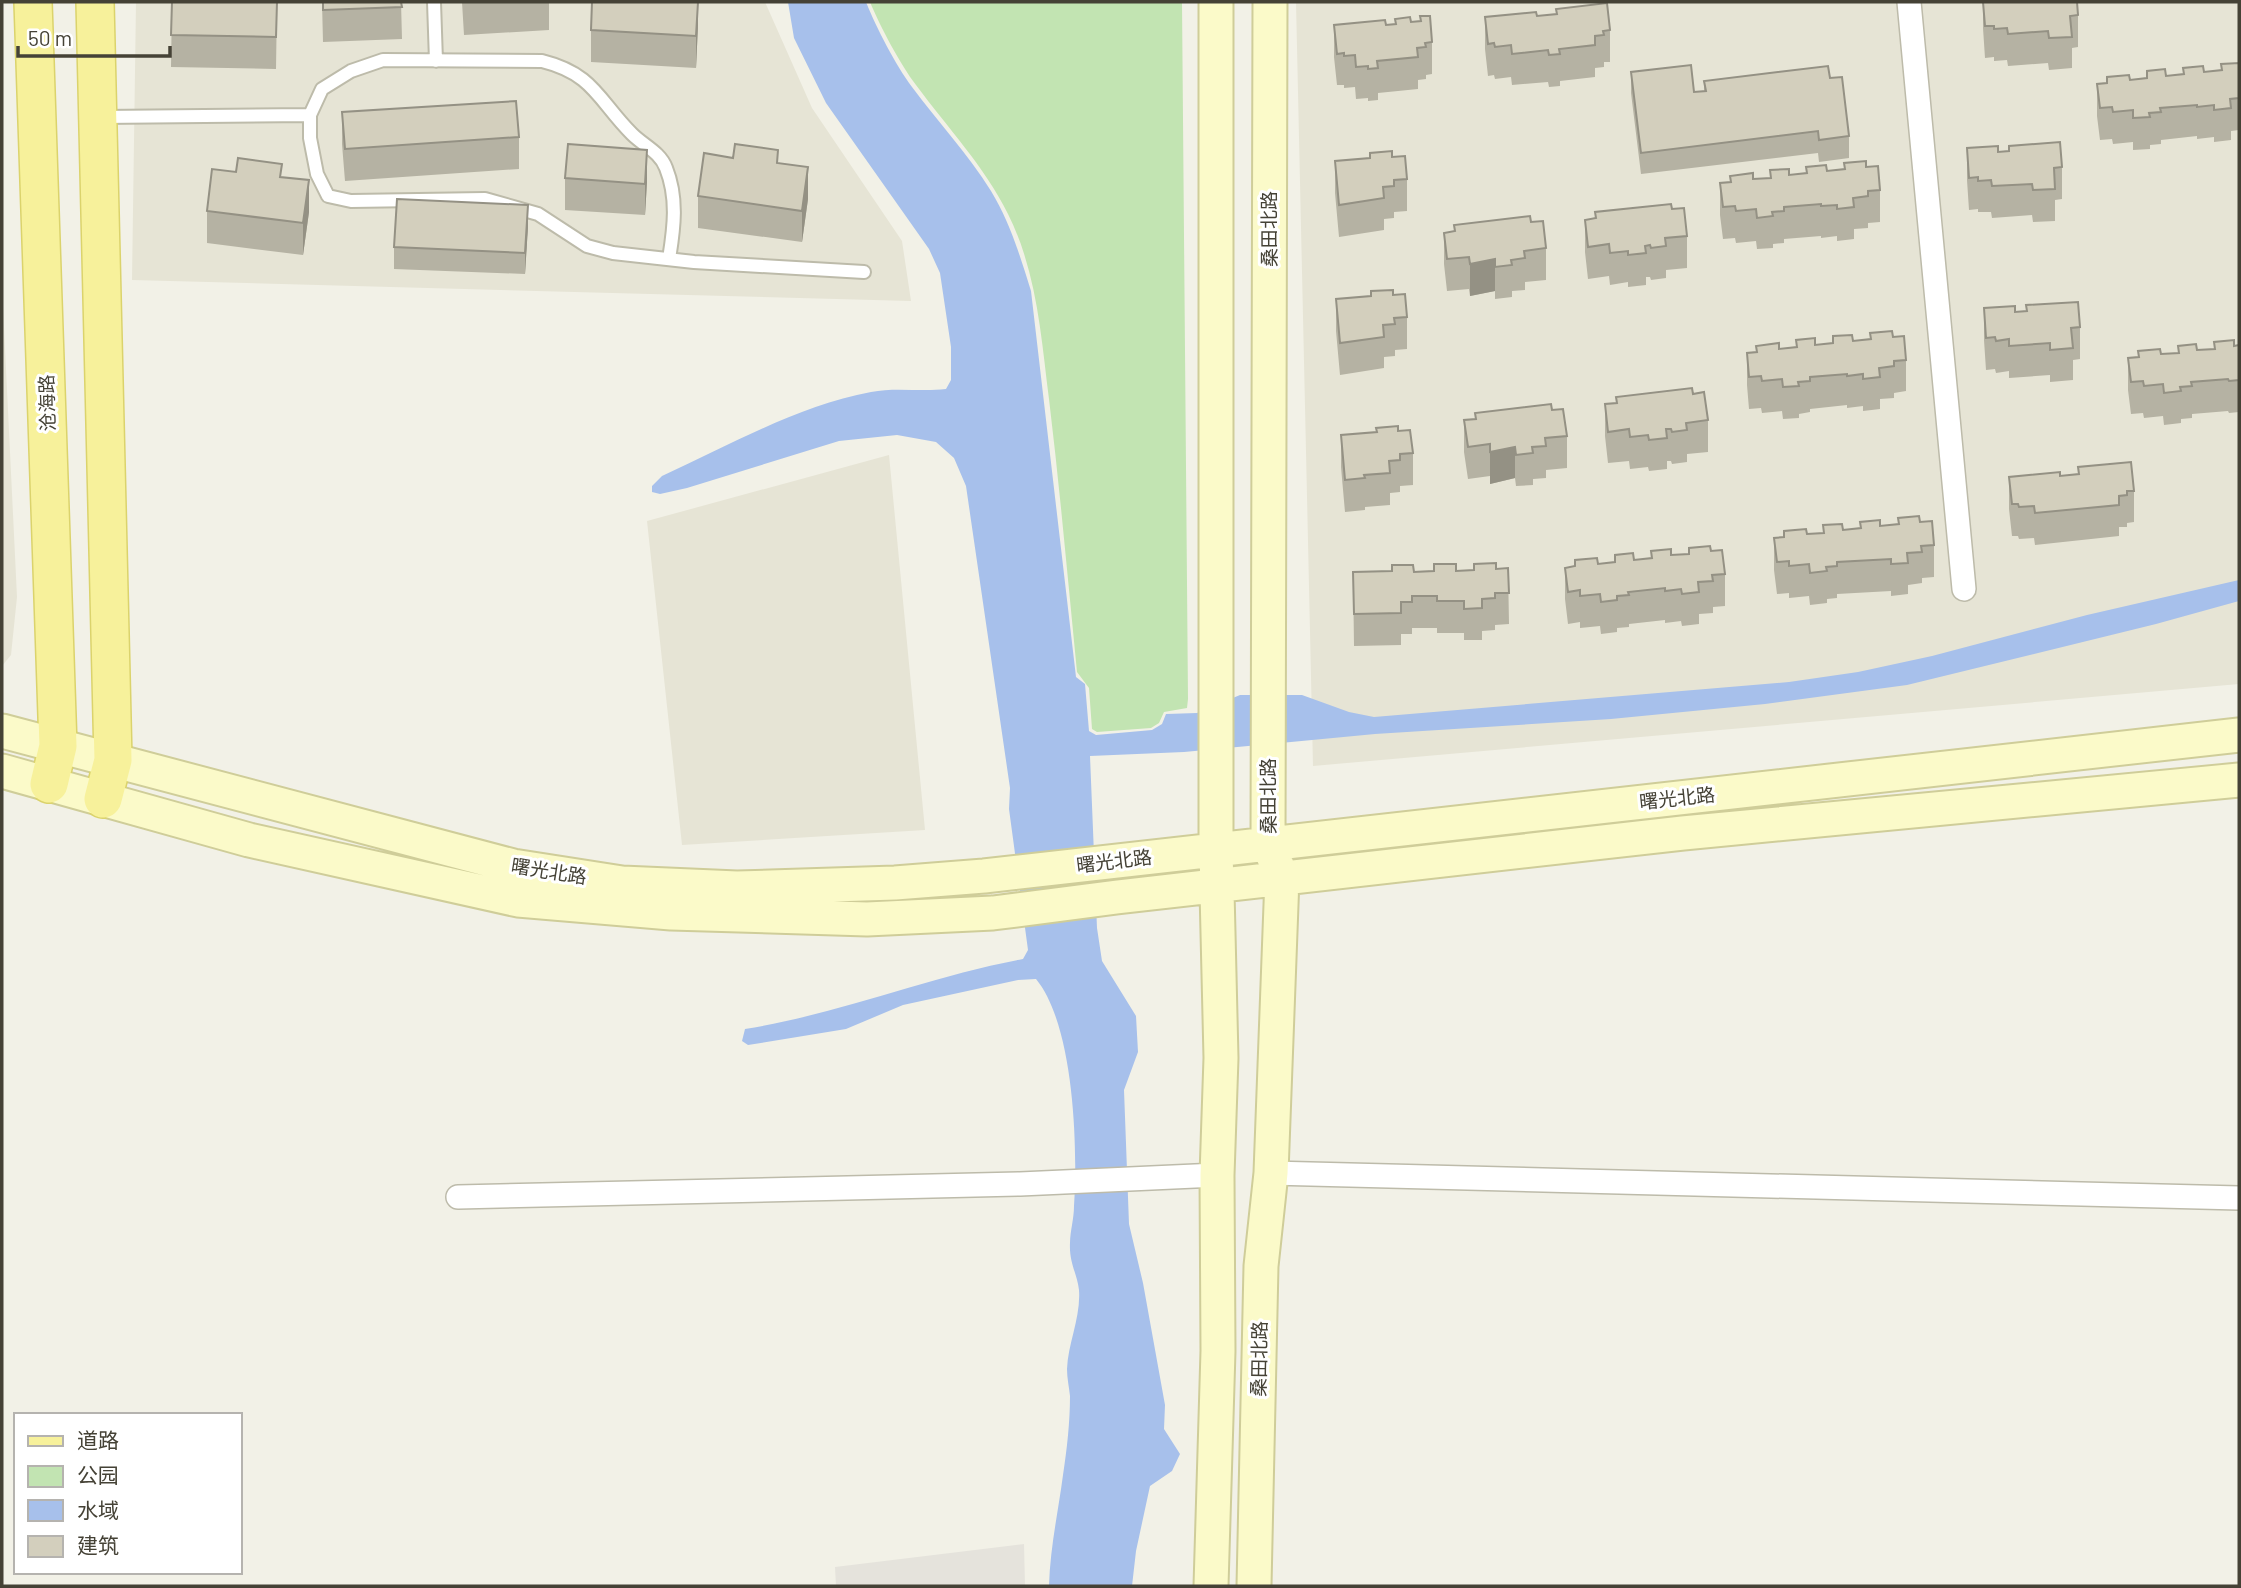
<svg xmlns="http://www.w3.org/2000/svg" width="2241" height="1588" font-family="Barlow,'Noto Sans SC',sans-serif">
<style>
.residential{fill:#e6e4d5}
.industrial{fill:#e5e3dc}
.green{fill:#c2e4b2}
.water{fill:#a7c0eb}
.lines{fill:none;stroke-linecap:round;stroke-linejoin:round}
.service-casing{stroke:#bdbbaa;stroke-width:16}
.minor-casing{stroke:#bdbbaa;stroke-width:26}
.secondary-casing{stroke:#cfcd99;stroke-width:37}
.primary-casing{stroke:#dbd36c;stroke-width:40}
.service{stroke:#fff;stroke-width:12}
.minor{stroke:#fff;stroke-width:23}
.secondary{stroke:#fbfac9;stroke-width:33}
.primary{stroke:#f7f19b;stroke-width:37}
.wall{fill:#b5b2a3}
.shaded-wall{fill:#949184}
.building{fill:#d3cfbd;stroke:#949184;stroke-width:2}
.labels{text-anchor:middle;stroke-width:6;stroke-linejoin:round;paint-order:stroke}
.street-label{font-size:19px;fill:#454236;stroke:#fff}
</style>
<rect width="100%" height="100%" fill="#f2f1e7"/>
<path class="residential" d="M 136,2 L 765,2 L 812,108 L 902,241 L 911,301 L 132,280 Z
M 1296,2 L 2239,2 L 2239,684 L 1313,766 Z
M 2,286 L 17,597 L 11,655 L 2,666 Z
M 889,455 L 925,830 L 682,845 L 647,521 Z"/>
<path class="industrial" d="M 1024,1544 L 1025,1586 L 836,1586 L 835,1567 Z"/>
<path class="green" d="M 870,2 L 1182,2 L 1188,699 L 1187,708 L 1164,712 L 1159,723 L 1151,728 L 1097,732 L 1092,729 L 1089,688 L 1077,672 C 1068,581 1060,490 1049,399 C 1041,336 1037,272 1008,214 C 985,167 947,127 916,85 C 900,64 880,26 870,2 Z"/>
<path class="water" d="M 788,2 L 866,2 C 877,29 895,64 912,87 C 938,122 968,154 991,191 C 1010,222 1020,256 1031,291 L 1076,677 L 1085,684 L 1089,731 L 1096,735 L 1152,730 L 1162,724 L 1166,714 L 1197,713 L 1240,695 L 1302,695 L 1349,712 L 1374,717 L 1789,682 L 1858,672 L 1932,656 L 2087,615 L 2239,580 L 2239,601 L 2156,624 L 1907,685 L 1765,704 L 1611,719 L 1375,734 L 1184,752 L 1090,756 L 1097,928 L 1102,961 L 1136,1016 L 1138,1052 L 1124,1090 L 1129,1224 L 1143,1283 L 1165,1405 L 1164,1429 L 1180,1454 L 1172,1471 L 1150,1486 L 1136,1551 L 1132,1586 L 1049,1586 C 1050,1548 1058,1513 1063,1475 C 1067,1449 1070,1422 1070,1396 C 1069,1387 1067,1378 1067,1369 C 1068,1343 1081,1317 1079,1290 C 1077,1273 1069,1263 1070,1243 C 1070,1231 1074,1219 1074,1206 C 1078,1147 1074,1025 1036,979 L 1018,980 L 903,1005 L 846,1029 L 748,1045 L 742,1041 L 745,1029 C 840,1014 929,976 1023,959 L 1028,950 L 1009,809 L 1010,788 L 966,486 L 954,458 L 936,442 L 897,435 L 839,441 L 687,488 L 660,494 L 652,492 L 652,486 L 662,476 C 730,445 797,406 871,392 C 895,387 921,392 946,389 L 951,380 L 951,347 L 940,273 L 929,249 L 826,103 L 794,38 Z"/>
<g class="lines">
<defs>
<path id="service" d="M 434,2 L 436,61
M 101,117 L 310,115
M 669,259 C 674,228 678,198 666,168 C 660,152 644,146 632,134 C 598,100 594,74 542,61 L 383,60 L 351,71 L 322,89 L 310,115 L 310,138 L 317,174 L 328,196 L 351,201 L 485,199 L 538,214 L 587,246 L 613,253 L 694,262 L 864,272"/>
<path id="minor" d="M 1909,2 L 1964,589
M 1271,1173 L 2239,1198
M 458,1197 L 1020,1184 L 1217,1175"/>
<path id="secondary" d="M 2,731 L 513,866 L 622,883 L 737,888 L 895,883 L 984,876 L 2239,735
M 2,771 L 249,840 L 518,900 L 671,913 L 867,919 L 993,913 L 1117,897 L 1683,833 L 2239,780
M 1211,1586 L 1218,1351 L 1217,1175 L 1221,1058 L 1216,849 L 1216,2
M 1254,1586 L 1261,1266 L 1271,1173 L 1282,878 L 1268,843 L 1270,2"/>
<path id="primary" d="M 33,2 L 58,746 L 49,784
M 95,2 L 113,760 L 103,799"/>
</defs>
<use href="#service" class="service-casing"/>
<use href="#minor" class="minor-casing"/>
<use href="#secondary" class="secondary-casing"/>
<use href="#primary" class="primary-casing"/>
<use href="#service" class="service"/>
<use href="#minor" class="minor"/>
<use href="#secondary" class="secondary"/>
<use href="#primary" class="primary"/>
</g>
<path class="wall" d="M 172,2 L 277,2 L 276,69 L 171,67 Z
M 322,2 L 401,2 L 402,39 L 323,42 Z
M 462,2 L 549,2 L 549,30 L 464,35 Z
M 1983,2 L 2078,15 L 2078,47 L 2072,48 L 2072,68 L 2049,70 L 2048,63 L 2008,66 L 2007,60 L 1994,61 L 1994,57 L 1985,58 L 1983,28 Z
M 1537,16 L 1610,30 L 1610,62 L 1604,62 L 1604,67 L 1595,68 L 1595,77 L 1560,81 L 1560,86 L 1549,87 L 1548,82 L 1512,85 L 1511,77 L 1495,79 L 1494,75 L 1488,76 L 1485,49 L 1485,17 Z
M 1411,22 L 1432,42 L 1432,74 L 1426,75 L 1426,79 L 1418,80 L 1418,89 L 1378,93 L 1378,100 L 1368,101 L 1368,98 L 1356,99 L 1355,87 L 1344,88 L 1344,85 L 1337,85 L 1334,57 L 1334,25 L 1386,25 Z
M 698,25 L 696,68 L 591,62 L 591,30 Z
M 2239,63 L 2239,130 L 2231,131 L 2231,140 L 2214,142 L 2214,137 L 2197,139 L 2197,136 L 2161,140 L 2161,144 L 2150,145 L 2150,149 L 2133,150 L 2133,142 L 2113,144 L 2112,139 L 2100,140 L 2097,116 L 2097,84 L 2147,78 L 2147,71 L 2166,76 L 2183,74 L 2183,68 L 2204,72 L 2221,70 L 2221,64 Z
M 1631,72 L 1694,92 L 1704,91 L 1704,81 L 1830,78 L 1849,136 L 1849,158 L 1819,162 L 1818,153 L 1641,174 L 1631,93 Z
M 342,112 L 519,137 L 519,169 L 345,181 L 342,144 Z
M 1967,148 L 1998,152 L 2009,151 L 2062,167 L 2062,199 L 2055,200 L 2055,221 L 2033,222 L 2032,215 L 1992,218 L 1991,212 L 1978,212 L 1978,209 L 1969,210 L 1967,180 Z
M 1392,157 L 1407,179 L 1407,211 L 1394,212 L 1394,218 L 1384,219 L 1384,230 L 1339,237 L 1335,193 L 1335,161 Z
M 778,163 L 808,199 L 802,242 L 698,228 L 698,196 Z
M 1806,167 L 1827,171 L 1866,167 L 1880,190 L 1880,222 L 1868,223 L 1868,228 L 1854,229 L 1854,239 L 1837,241 L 1837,236 L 1821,238 L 1821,236 L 1784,239 L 1784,243 L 1773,244 L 1773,248 L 1757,249 L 1756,241 L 1736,243 L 1735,238 L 1723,239 L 1720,215 L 1720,183 L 1730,182 L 1730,176 L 1753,179 L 1770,178 L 1770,170 L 1789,175 L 1806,173 Z
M 282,177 L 309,212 L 303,255 L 207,243 L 207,211 Z
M 565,178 L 647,182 L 645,215 L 565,210 Z
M 1672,209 L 1687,236 L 1687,268 L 1666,270 L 1666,278 L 1651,280 L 1650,277 L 1646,277 L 1646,285 L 1628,287 L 1628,282 L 1610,285 L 1609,276 L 1588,279 L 1585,252 L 1585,220 L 1595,219 L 1595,212 Z
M 1531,222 L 1546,248 L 1546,280 L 1525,282 L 1525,290 L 1512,291 L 1512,297 L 1495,299 L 1495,291 L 1470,296 L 1469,289 L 1447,291 L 1444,264 L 1444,233 L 1454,232 L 1454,225 Z
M 528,226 L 525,274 L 394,269 L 394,247 Z
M 1393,295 L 1407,317 L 1407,349 L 1395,350 L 1395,356 L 1384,357 L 1384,368 L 1340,375 L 1336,331 L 1336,299 Z
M 1984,308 L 2015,312 L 2080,327 L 2080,359 L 2073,360 L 2073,380 L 2050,382 L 2050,375 L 2009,378 L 2009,371 L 1996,373 L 1995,369 L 1986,370 L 1984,340 Z
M 1893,337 L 1906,360 L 1906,391 L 1894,393 L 1894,398 L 1880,399 L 1880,409 L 1863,411 L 1863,406 L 1847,408 L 1847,405 L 1810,409 L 1810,412 L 1799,414 L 1799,418 L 1783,419 L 1782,411 L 1762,413 L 1761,408 L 1749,409 L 1747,385 L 1747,353 L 1796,347 L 1796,340 L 1815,345 Z
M 2214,342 L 2234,346 L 2239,345 L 2239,412 L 2229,413 L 2228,411 L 2192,414 L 2192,418 L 2181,419 L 2181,423 L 2164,425 L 2163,416 L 2144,418 L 2143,413 L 2131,414 L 2128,390 L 2128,358 L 2138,357 L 2138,351 L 2161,354 L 2178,353 L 2178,346 L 2197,350 L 2214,349 Z
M 1693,394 L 1708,420 L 1708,452 L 1687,454 L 1687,462 L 1672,464 L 1671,461 L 1667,461 L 1667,469 L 1649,471 L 1648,467 L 1630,469 L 1629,461 L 1608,463 L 1605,436 L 1605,404 L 1616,403 L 1616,397 Z
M 1552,410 L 1567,436 L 1567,468 L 1546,470 L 1546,478 L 1533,479 L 1533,485 L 1516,486 L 1515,478 L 1490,484 L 1490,476 L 1468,479 L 1464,452 L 1464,420 L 1475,419 L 1475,413 Z
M 1398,431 L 1413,453 L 1413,485 L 1400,486 L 1400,492 L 1390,493 L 1390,505 L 1365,507 L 1365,510 L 1345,512 L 1341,467 L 1341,435 Z
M 2060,476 L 2134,491 L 2134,522 L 2127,523 L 2127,527 L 2119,527 L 2119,536 L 2035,545 L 2034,538 L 2019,539 L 2018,536 L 2012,536 L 2009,509 L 2009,477 Z
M 1898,518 L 1920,522 L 1934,545 L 1934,577 L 1922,578 L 1922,583 L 1908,585 L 1908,594 L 1891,596 L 1891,591 L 1837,594 L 1837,598 L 1827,599 L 1827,603 L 1810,605 L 1809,596 L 1789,598 L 1789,593 L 1777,594 L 1774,570 L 1774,538 L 1784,537 L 1784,531 L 1807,534 L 1823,533 L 1823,525 L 1843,530 L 1898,524 Z
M 1689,548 L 1711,551 L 1725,574 L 1725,606 L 1713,607 L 1713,613 L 1699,614 L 1699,624 L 1682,626 L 1681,621 L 1665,623 L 1665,620 L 1629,624 L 1629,627 L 1617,628 L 1617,632 L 1601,634 L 1600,626 L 1580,628 L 1580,622 L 1568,624 L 1565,599 L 1565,568 L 1575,566 L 1575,560 L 1598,564 L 1651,558 L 1651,551 L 1671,555 L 1689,554 Z
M 1508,568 L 1509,624 L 1495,625 L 1495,630 L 1482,631 L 1482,640 L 1464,640 L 1464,633 L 1437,633 L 1437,628 L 1412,628 L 1412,634 L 1401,634 L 1401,645 L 1354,646 L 1353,572 L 1474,570 Z"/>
<path class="shaded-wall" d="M 698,2 L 698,25 L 696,68 L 696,36 Z
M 647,150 L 647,182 L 645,215 L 645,184 Z
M 808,167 L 808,199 L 802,242 L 802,211 Z
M 309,180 L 309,212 L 303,255 L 303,223 Z
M 528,205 L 528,226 L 525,274 L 525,253 Z
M 1495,259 L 1495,291 L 1470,296 L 1470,264 Z
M 1515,447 L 1515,478 L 1490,484 L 1490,452 Z"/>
<path class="building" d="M 172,2 L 277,2 L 276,37 L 171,35 Z
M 323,2 L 401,2 L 402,7 L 323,10 Z
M 592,2 L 698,2 L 696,36 L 591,30 Z
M 1983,2 L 2077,2 L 2078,15 L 2070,16 L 2072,37 L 2049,38 L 2048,31 L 2008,34 L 2007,28 L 1994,29 L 1994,26 L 1985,26 Z
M 1607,3 L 1610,30 L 1603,31 L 1604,35 L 1595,36 L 1595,45 L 1559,49 L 1560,54 L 1549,55 L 1548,50 L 1512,54 L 1511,45 L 1495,47 L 1494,43 L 1488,44 L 1485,17 L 1536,12 L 1537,16 L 1557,14 L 1556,9 Z
M 1420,16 L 1430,16 L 1432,42 L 1425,43 L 1426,47 L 1417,48 L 1418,57 L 1377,61 L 1378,68 L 1368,69 L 1368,66 L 1356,67 L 1355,55 L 1344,56 L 1344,53 L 1337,54 L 1334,25 L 1385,20 L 1386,25 L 1396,24 L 1395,19 L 1410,17 L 1411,22 L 1421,21 Z
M 2239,63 L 2239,98 L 2230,99 L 2231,108 L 2214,110 L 2214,105 L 2197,107 L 2197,105 L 2160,108 L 2161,112 L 2149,113 L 2150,117 L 2133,118 L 2133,110 L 2113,112 L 2112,107 L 2100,108 L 2097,84 L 2107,83 L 2107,77 L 2129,75 L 2130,80 L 2147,78 L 2147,71 L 2165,69 L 2166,76 L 2184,74 L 2183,68 L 2203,66 L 2204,72 L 2222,70 L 2221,64 Z
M 1691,65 L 1694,92 L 1706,91 L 1704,81 L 1828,66 L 1830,78 L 1842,77 L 1849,136 L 1819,140 L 1818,131 L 1641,153 L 1631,72 Z
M 516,101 L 519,137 L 345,149 L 342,112 Z
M 2060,142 L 2062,167 L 2054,168 L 2055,189 L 2033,190 L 2032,184 L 1992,186 L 1991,180 L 1978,181 L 1978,177 L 1969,178 L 1967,148 L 1998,146 L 1998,152 L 2009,151 L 2009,146 Z
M 568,144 L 647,150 L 645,184 L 565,178 Z
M 735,144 L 778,150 L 777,163 L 808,167 L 802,211 L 698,196 L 704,153 L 733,158 Z
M 1392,151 L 1392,157 L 1405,156 L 1407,179 L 1394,180 L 1394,186 L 1383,187 L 1384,198 L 1339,205 L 1335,161 L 1370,158 L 1370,153 Z
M 238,158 L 282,164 L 280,177 L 309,180 L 303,223 L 207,211 L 212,169 L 236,172 Z
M 1866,161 L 1866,167 L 1878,166 L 1880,190 L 1868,191 L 1868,196 L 1853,198 L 1854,207 L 1837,209 L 1837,205 L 1821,206 L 1821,204 L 1784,207 L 1784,211 L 1772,212 L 1773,216 L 1757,218 L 1756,209 L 1736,211 L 1735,206 L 1723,207 L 1720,183 L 1731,182 L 1730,176 L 1753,173 L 1753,179 L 1771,178 L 1770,170 L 1789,169 L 1789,175 L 1807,173 L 1806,167 L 1826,165 L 1827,171 L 1845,169 L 1844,163 Z
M 397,199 L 528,205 L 525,253 L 394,247 Z
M 1671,204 L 1672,209 L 1684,208 L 1687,236 L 1665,238 L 1666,246 L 1651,248 L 1650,245 L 1645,246 L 1646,253 L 1628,255 L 1628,251 L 1610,253 L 1609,244 L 1588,247 L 1585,220 L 1596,218 L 1595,212 Z
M 1530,216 L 1531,222 L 1543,221 L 1546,248 L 1524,251 L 1525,258 L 1511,260 L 1512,265 L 1495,267 L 1495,259 L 1470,264 L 1469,257 L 1447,259 L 1444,233 L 1455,231 L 1454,225 Z
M 1393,290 L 1393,295 L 1405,294 L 1407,317 L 1394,318 L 1395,324 L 1383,325 L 1384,337 L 1340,343 L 1336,299 L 1371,296 L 1371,291 Z
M 2078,302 L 2080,327 L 2071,328 L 2073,348 L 2050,350 L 2050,343 L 2009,346 L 2009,339 L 1996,341 L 1995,337 L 1986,338 L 1984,308 L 2015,306 L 2015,312 L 2027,311 L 2026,305 Z
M 1892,331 L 1893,337 L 1904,336 L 1906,360 L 1894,361 L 1894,366 L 1879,368 L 1880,377 L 1863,379 L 1863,374 L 1847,376 L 1847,374 L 1810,377 L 1810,381 L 1798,382 L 1799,386 L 1783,387 L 1782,379 L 1762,381 L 1761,376 L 1749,377 L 1747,353 L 1757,352 L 1756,346 L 1779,343 L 1779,349 L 1797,347 L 1796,340 L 1815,338 L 1815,345 L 1833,343 L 1833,336 L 1852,335 L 1853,341 L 1871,339 L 1870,333 Z
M 2234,340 L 2234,346 L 2239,345 L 2239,380 L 2229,381 L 2228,379 L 2191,382 L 2192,386 L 2180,387 L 2181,391 L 2164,393 L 2163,384 L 2144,386 L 2143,381 L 2131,382 L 2128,358 L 2139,357 L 2138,351 L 2160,349 L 2161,354 L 2179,353 L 2178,346 L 2196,344 L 2197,350 L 2215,349 L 2214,342 Z
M 1692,388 L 1693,394 L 1704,392 L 1708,420 L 1686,423 L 1687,430 L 1672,432 L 1671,429 L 1666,429 L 1667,438 L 1649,440 L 1648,435 L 1630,437 L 1629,429 L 1608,432 L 1605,404 L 1617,403 L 1616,397 Z
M 1551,404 L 1552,410 L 1563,409 L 1567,436 L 1545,438 L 1546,446 L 1532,447 L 1533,453 L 1516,455 L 1515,447 L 1490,452 L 1490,444 L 1468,447 L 1464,420 L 1476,419 L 1475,413 Z
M 1398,426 L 1398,431 L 1410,430 L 1413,453 L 1400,454 L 1400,460 L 1389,461 L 1390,473 L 1364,475 L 1365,478 L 1345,480 L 1341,435 L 1377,432 L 1376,428 Z
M 2131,462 L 2134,491 L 2127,491 L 2127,495 L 2119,496 L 2119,505 L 2035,513 L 2034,506 L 2019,507 L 2018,504 L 2012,504 L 2009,477 L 2060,472 L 2060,476 L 2079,474 L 2078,467 Z
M 1919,516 L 1920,522 L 1932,521 L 1934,545 L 1921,546 L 1922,552 L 1907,553 L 1908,563 L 1891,564 L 1891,559 L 1837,562 L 1837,566 L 1826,567 L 1827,571 L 1810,573 L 1809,564 L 1789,566 L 1789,561 L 1777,562 L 1774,538 L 1784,537 L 1784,531 L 1806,529 L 1807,534 L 1824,533 L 1823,525 L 1842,524 L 1843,530 L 1861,528 L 1860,522 L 1880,520 L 1880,526 L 1899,524 L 1898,518 Z
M 1710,546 L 1711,551 L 1722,550 L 1725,574 L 1712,575 L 1713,581 L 1698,582 L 1699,592 L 1682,594 L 1681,589 L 1665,591 L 1665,588 L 1628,592 L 1629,595 L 1617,596 L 1617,600 L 1601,602 L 1600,594 L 1580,596 L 1580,590 L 1568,592 L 1565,568 L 1575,566 L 1575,560 L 1597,558 L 1598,564 L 1615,562 L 1615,555 L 1633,553 L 1634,560 L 1652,558 L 1651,551 L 1671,549 L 1671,555 L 1689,554 L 1689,548 Z
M 1496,563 L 1496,569 L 1508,568 L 1509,593 L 1495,593 L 1495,598 L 1482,599 L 1482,608 L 1464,609 L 1464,601 L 1437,601 L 1437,596 L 1412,596 L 1412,602 L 1401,602 L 1401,613 L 1354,614 L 1353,572 L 1392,571 L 1392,565 L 1413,565 L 1414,572 L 1434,571 L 1434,564 L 1456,564 L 1456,571 L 1474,570 L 1474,564 Z"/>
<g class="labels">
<g class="street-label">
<text transform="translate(1269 229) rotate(-90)" y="7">桑田北路</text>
<text transform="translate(47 403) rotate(-92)" y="7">沧海路</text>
<text transform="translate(1268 796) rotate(-90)" y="7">桑田北路</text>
<text transform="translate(1677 798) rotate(-6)" y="7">曙光北路</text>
<text transform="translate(1114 861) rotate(-7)" y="7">曙光北路</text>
<text transform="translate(549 871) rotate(9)" y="7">曙光北路</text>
<text transform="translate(1259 1359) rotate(-89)" y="7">桑田北路</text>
</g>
</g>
<rect width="2241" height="1588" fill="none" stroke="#454236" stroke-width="7"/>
<rect x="14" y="1413" width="228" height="161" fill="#ffffff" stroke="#b5b3af" stroke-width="2"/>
<rect x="28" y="1436" width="35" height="10" fill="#f7f19b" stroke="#b5b3af" stroke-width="2"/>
<text x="77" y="1448" font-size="21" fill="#454236">道路</text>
<rect x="28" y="1466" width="35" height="21" fill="#c2e4b2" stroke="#b5b3af" stroke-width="2"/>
<text x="77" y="1483" font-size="21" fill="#454236">公园</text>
<rect x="28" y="1500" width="35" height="21" fill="#a7c0eb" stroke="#b5b3af" stroke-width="2"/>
<text x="77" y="1518" font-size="21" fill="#454236">水域</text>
<rect x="28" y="1536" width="35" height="21" fill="#d3cfbd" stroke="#b5b3af" stroke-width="2"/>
<text x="77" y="1553" font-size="21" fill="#454236">建筑</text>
<path d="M18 46v10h152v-10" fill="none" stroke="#454236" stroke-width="3.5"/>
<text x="28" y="46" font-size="21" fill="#454236" stroke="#ffffff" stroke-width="5" paint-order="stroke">50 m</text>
</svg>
